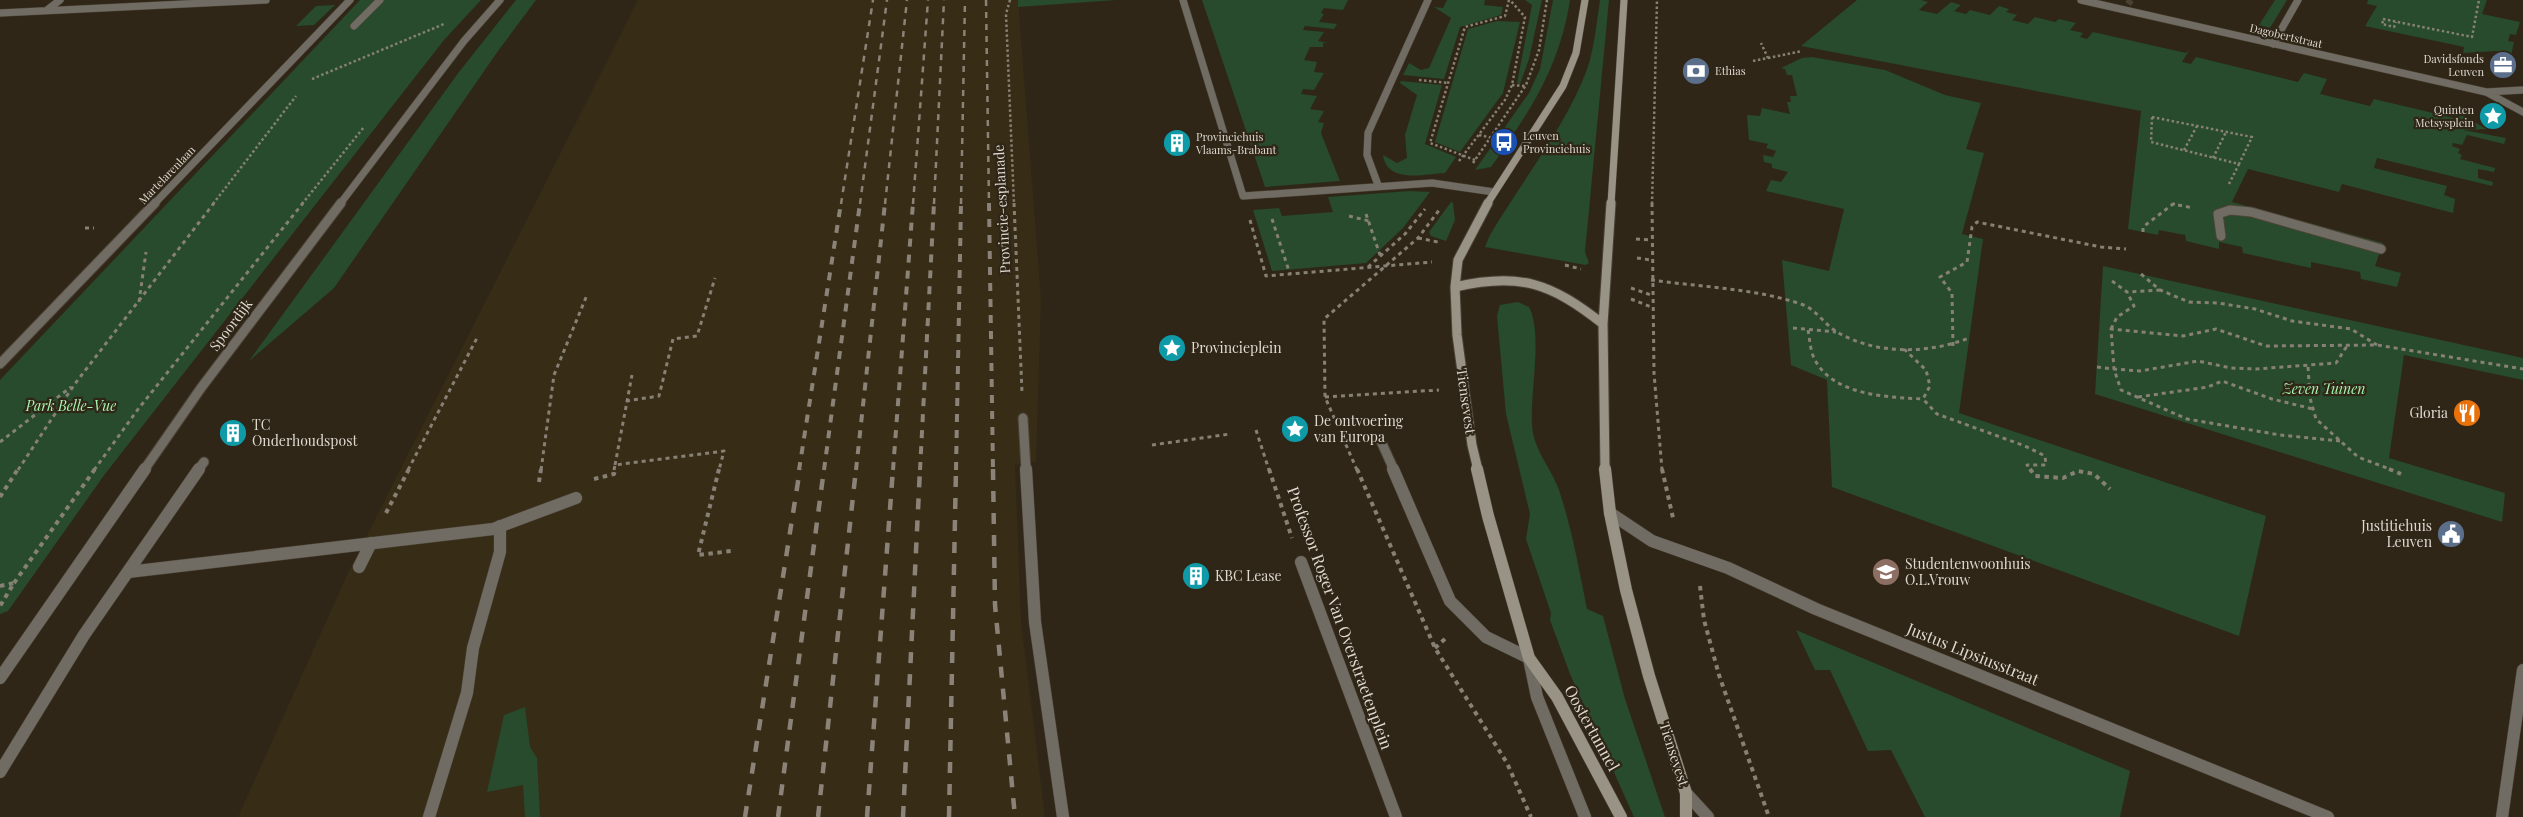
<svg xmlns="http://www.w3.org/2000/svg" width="2523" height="817" font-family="'Playfair Display',serif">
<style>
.built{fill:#372c16}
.green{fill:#274b2c}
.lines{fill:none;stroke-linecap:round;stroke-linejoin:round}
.minor-tunnel{stroke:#494133;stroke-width:7;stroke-dasharray:7 4;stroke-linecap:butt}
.service-far1-casing{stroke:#4b4335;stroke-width:11}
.service-casing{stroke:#4b4335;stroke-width:13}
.pedestrian-far1-casing{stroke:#4b4335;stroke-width:8}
.pedestrian-casing{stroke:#4b4335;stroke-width:13}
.minor-far2-casing{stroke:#4b4335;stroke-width:8}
.minor-far1-casing{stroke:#4b4335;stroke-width:11}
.minor-casing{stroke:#4b4335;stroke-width:13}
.tertiary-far2-casing{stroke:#4b4335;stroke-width:8}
.tertiary-far1-casing{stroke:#4b4335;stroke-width:11}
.tertiary-casing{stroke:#4b4335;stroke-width:13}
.secondary-far2-casing{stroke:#4b4335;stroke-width:8}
.secondary-far1-casing{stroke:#4b4335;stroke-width:11}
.secondary-casing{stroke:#4b4335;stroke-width:13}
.path-far2{stroke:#878074;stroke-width:2.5;stroke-dasharray:2.5 2.5;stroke-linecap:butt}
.path-far1{stroke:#878074;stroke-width:3;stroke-dasharray:4 4;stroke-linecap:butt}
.path{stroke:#878074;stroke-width:4;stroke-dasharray:4.5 4.5;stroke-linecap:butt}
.service-far1{stroke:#706c64;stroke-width:9}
.service{stroke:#706c64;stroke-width:12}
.pedestrian-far1{stroke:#706c64;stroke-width:7}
.pedestrian{stroke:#706c64;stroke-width:12}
.minor-far2{stroke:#706c64;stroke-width:7}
.minor-far1{stroke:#706c64;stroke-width:9}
.minor{stroke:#706c64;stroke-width:12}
.tertiary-far2{stroke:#706c64;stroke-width:7}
.tertiary-far1{stroke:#706c64;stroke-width:9}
.tertiary{stroke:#706c64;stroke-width:12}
.secondary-far2{stroke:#999386;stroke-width:7}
.secondary-far1{stroke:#999386;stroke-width:9}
.secondary{stroke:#999386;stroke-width:12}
.rail-far2{stroke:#8b8377;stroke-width:2.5;stroke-dasharray:6 6;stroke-linecap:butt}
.rail-far1{stroke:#8b8377;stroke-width:4;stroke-dasharray:8 8;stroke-linecap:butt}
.rail{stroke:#8b8377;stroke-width:4.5;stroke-dasharray:11 11;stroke-linecap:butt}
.labels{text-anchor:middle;stroke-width:4.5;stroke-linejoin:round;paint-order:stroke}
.far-street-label{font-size:11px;fill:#dfd9d0;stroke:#2f2617}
.far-poi-label{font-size:11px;fill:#dfd9d0;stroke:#2f2617;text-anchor:start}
.street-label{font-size:14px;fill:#dfd9d0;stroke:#2f2617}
.poi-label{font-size:14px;fill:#dfd9d0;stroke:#2f2617;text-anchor:start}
.park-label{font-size:14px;font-style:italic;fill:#a4f7ae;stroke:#2f2617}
.near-street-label{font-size:16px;fill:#dfd9d0;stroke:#2f2617}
</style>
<rect width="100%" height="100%" fill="#2f2617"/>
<path class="built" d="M 638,0 L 1018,0 L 1041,300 L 1036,462 L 1015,465 L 1021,622 L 1045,817 L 238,817 L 348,573 Z"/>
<path class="green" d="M 360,0 L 481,0 L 444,40 L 105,474 L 8,611 L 0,614 L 0,380 Z
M 516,0 L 536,0 L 498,51 L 334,288 L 249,361 L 459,72 Z
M 1018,0 L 1116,0 L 1018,7 Z
M 1202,0 L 1348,0 L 1343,10 L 1324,8 L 1321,13 L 1324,14 L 1319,22 L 1337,24 L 1334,29 L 1305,26 L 1303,30 L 1324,32 L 1318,41 L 1328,43 L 1323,43 L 1323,47 L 1310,47 L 1304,60 L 1317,62 L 1314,72 L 1324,73 L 1314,90 L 1303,89 L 1301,94 L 1317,96 L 1310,109 L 1324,111 L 1318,122 L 1324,123 L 1321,133 L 1340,181 L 1265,187 Z
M 1447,0 L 1485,0 L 1484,5 L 1503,7 L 1501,15 L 1460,27 L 1444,79 L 1403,75 L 1409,63 L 1421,70 L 1429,68 L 1451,18 L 1434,7 L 1443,8 Z
M 1525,0 L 1542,0 L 1529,59 L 1520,84 L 1517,83 L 1532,5 Z
M 1553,0 L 1570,0 C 1562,51 1543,91 1514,133 L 1502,131 L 1529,93 L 1540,69 Z
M 1600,0 L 1609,0 L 1585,252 L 1589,263 L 1586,265 L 1485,247 L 1490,235 C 1521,182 1573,117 1590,60 C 1595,40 1597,20 1600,0 Z
M 1857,0 L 1921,0 L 1928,2 L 1919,10 L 1937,14 L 1951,2 L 1961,5 L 1954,11 L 1966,14 L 1970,10 L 1990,15 L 1999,6 L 2009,9 L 2006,12 L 2017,15 L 2012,20 L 2028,24 L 2035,17 L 2055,22 L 2059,19 L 2076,23 L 2070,30 L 2083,33 L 2080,37 L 2087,39 L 2093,32 L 2186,53 L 2190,49 L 2182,62 L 2191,64 L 2196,57 L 2298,82 L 2304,73 L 2327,79 L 2320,94 L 2370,106 L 2374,99 L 2454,118 L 2456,112 L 2487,129 L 2463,130 L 2506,138 L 2504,144 L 2467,135 L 2462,145 L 2453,143 L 2452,146 L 2460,149 L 2458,153 L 2462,155 L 2460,159 L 2495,168 L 2494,172 L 2478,169 L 2478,178 L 2493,182 L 2492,186 L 2377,158 L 2374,168 L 2447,186 L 2444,195 L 2455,199 L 2453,213 L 2342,184 L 2339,192 L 2248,169 L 2232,202 L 2383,243 L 2375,266 L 2401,273 L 2397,287 L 2361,279 L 2360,272 L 2311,262 L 2311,268 L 2243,253 L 2242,247 L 2219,242 L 2219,249 L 2186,241 L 2185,235 L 2159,230 L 2158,235 L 2128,229 L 2141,111 L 1801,46 Z
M 2275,0 L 2287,0 L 2270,28 L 2259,25 Z
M 2368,0 L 2487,0 L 2482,14 L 2520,22 L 2516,35 L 2510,34 L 2508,41 L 2514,42 L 2511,56 L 2496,51 L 2463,53 L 2464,47 L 2365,26 L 2377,6 L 2367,4 Z
M 335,5 L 314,25 L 296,26 L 316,6 Z
M 1497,21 L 1520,22 L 1503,93 L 1460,152 L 1435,142 L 1468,29 Z
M 1812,57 L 1885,70 L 1945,95 L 1981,103 L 1966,149 L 1984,153 L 1962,234 L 1983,239 L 1959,413 L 2266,516 L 2239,636 L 1832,487 L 1827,380 L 1791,365 L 1782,260 L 1829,271 L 1844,209 L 1766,191 L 1771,180 L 1781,182 L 1788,172 L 1772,168 L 1772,164 L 1764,162 L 1763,155 L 1773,157 L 1776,151 L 1766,148 L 1768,144 L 1749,140 L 1747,115 L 1760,116 L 1762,108 L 1790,114 L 1787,102 L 1791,102 L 1790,96 L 1797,96 L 1792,75 L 1787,75 L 1785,69 L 1781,68 L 1802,58 Z
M 1401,81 L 1442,85 L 1425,144 L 1456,157 L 1445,173 C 1424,174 1387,184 1383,155 L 1397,163 L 1407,158 L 1405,135 L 1417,95 L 1400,83 Z
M 1492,146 L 1504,149 L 1491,167 L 1475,170 Z
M 1410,191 L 1430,192 L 1403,228 L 1366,263 L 1272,271 L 1253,210 L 1279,208 L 1282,216 L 1333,212 L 1328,197 Z
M 1451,202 L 1453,203 L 1455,220 L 1446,241 L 1431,236 L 1429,232 Z
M 2103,266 L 2523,358 L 2523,380 L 2404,355 L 2389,458 L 2505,493 L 2502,522 L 2095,394 Z
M 1518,302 L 1529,307 C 1543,333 1530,392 1532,424 C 1533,450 1551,467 1559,490 C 1572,529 1579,569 1587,609 L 1603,616 L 1625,699 L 1665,817 L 1634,817 L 1570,674 L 1550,620 L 1551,613 L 1526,539 L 1530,514 L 1506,414 L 1497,316 L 1500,305 Z
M 1796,630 L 2130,771 L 2120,817 L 1925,817 L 1891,750 L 1868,751 L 1830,670 L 1815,670 Z
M 525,707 L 530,747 L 537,758 L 540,817 L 525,817 L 523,785 L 487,792 L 504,715 Z"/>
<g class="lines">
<path class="minor-tunnel" d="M 2128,4 L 2131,0"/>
<defs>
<path id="service-far1" d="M 2221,236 L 2218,214 L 2230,210 L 2251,212 L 2381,249
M 1023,418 L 1026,470
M 1380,439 L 1394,470
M 198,470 L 204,462"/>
<path id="service" d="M 1026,469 L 1035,622 L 1063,817
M 1393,469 L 1450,601 L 1486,637 L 1529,658
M 359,567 L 371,543
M 128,572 L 493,529 L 576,498
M 0,772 L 84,635 L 199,469
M 429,817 L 467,693 L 473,648 L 500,552 L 500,526"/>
<path id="pedestrian-far1" d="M 354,26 L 380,0"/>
<path id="pedestrian" d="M 1301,562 L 1396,817"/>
<path id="minor-far2" d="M 1183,0 L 1243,196 L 1432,183 L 1494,192
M 2081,0 L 2486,92
M 47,10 L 60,0
M 0,13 L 266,0
M 2273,44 L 2298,0
M 2523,90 L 2486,92 L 2523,112
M 1378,185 L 1367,155 L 1368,133 L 1428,0
M 154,204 L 350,0"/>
<path id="minor-far1" d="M 0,364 L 155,203"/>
<path id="minor" d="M 1610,513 L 1652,541 L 1728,568 L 1816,609 L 2328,817
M 1529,659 L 1537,697 L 1585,817
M 1686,793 L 1708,817
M 2502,817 L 2523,670"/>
<path id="tertiary-far2" d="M 340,204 L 464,41 L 500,0"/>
<path id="tertiary-far1" d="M 144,470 L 201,388 L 341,203"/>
<path id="tertiary" d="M 0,678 L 145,469"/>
<path id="secondary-far2" d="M 1487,204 L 1563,86 L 1576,53 L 1585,0
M 1611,204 L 1624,0"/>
<path id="secondary-far1" d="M 1455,287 C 1520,272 1551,283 1603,324
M 1478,470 L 1472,445 L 1457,335 L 1455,287 L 1458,260 L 1488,203
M 1605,470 L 1603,324 L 1611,203"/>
<path id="secondary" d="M 1477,469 L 1488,516 L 1529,658 L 1557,697 L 1621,817
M 1605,469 L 1610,513 L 1626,590 L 1649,676 L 1686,793 L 1686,817"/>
</defs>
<use href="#service-far1" class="service-far1-casing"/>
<use href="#service" class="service-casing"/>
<use href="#pedestrian-far1" class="pedestrian-far1-casing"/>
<use href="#pedestrian" class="pedestrian-casing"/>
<use href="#minor-far2" class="minor-far2-casing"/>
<use href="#minor-far1" class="minor-far1-casing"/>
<use href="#minor" class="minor-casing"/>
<use href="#tertiary-far2" class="tertiary-far2-casing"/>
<use href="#tertiary-far1" class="tertiary-far1-casing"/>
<use href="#tertiary" class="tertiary-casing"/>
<use href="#secondary-far2" class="secondary-far2-casing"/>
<use href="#secondary-far1" class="secondary-far1-casing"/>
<use href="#secondary" class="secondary-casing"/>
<path class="path-far2" d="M 1010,0 L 1006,14 L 1014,204
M 2383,19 L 2472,37 L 2479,0
M 2383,21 L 2382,24 L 2394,27 L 2396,22
M 1768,58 L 1802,51
M 1753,61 L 1768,58 L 1761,43
M 312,79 L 444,24
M 1419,80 L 1448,83
M 1512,85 L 1525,86
M 2152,117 L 2252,137 L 2239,164 L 2151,142 Z
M 1479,135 L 1497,139
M 2184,150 L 2197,126
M 2213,158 L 2226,132
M 1475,160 L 1430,143 L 1465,27 L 1505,16 L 1509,0
M 1459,161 L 1505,100 L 1512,85 L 1525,17 L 1510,0
M 1473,163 L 1526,85 L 1539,50 L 1547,0
M 2229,184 L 2239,164
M 213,204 L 296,96
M 302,204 L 364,127
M 1652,204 L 1657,0
M 2173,204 L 2175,204"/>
<path class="path-far1" d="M 1014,203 L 1022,392
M 1652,203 L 1654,373 L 1662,470
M 1366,214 L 1380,255
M 1349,216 L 1369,221
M 1272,219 L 1290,274
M 1250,220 L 1266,276 L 1432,262
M 85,228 L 94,228
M 2143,232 L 2143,227 L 2173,204 L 2193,208
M 1418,238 L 1438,242
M 1636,239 L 1651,240
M 1637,258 L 1651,260
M 1565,265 L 1581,269
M 1368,267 L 1405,234 L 1425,209
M 2141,274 L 2160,290 L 2189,302 L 2218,303 L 2255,309 L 2292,321 L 2351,329 L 2377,345
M 1651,280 C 1700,287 1753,288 1801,304 C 1816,309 1824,324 1837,332 C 1876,355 1928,354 1969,338
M 2112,281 L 2127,292 L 2160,290
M 1631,288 L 1651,295
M 1631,299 L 1651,307
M 139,302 L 146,252
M 1793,328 L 1836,332
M 2111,329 L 2117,317 L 2134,306 L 2127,292
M 1808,330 C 1810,340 1810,351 1815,360 C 1834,396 1888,397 1923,399
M 1953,346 L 1952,293 L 1940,277 L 1967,262 L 1972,227 L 1977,222 L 2101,247 L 2126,249
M 1904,349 L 1926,370 L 1930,386 L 1923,399 L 1937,414 L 2025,446 L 2045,456 L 2046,465 L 2027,465 L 2031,470
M 2097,367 L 2114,369 L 2111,329 L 2183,336 L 2216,329 L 2266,346 L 2377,345 L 2523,369
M 2308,367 L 2310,398 L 2316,419 L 2358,457 L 2392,470
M 1325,397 L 1439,390
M 2138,397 L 2208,387 L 2222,381 L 2272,399 L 2313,409
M 626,401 L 659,396 L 673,339 L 697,336 L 715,278
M 1256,430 L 1269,470
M 2340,441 L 2280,435 L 2187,419 L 2121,390 L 2114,369 L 2140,371 L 2198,361 L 2231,368 L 2256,369 L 2336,363 L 2347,346
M 0,442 L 71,387
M 1152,445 L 1230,434
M 615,465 L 632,375
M 18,470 L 74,385 L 214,203
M 94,470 L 139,408 L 303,203
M 408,470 L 478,336
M 541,470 L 554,375 L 587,295
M 614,470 L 615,465 L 724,451 L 719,470
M 1357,470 L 1325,397 L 1324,319 L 1418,238 L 1440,209"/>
<path class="path" d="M 719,469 L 698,555 L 731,551
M 1269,469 L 1292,538
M 1357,469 L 1435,648 L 1507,763 L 1531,817
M 1662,469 L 1673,518
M 2030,469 L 2035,476 L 2063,478 L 2078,471 L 2094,474 L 2110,489
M 2389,469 L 2401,474
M 594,479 L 614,474 L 615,469
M 539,482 L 541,469
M 0,497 L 18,469
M 386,513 L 409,469
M 14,583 L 95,469
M 0,586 L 14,583 L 0,606
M 1700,586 L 1704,620 L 1719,675 L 1769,817
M 1435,648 L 1447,637"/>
<use href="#service-far1" class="service-far1"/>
<use href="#service" class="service"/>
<use href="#pedestrian-far1" class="pedestrian-far1"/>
<use href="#pedestrian" class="pedestrian"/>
<use href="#minor-far2" class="minor-far2"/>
<use href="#minor-far1" class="minor-far1"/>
<use href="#minor" class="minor"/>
<use href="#tertiary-far2" class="tertiary-far2"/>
<use href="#tertiary-far1" class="tertiary-far1"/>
<use href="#tertiary" class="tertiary"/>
<use href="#secondary-far2" class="secondary-far2"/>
<use href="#secondary-far1" class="secondary-far1"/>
<use href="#secondary" class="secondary"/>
<path class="rail-far2" d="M 986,0 L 989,204
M 841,204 L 873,0
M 860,204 L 887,0
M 885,204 L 907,0
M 913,204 L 928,0
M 934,204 L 944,0
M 961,204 L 965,0"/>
<path class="rail-far1" d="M 989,203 L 993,470
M 799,470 L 841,203
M 824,470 L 860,203
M 856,470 L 885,203
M 893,470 L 913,203
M 920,470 L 934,203
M 956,470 L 961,203"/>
<path class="rail" d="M 993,469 L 995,605 L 1015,817
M 745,817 L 800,469
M 778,817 L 824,469
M 818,817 L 856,469
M 867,817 L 893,469
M 903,817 L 920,469
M 949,817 L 956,469"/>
</g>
<defs>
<symbol id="office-disc" viewBox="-11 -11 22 22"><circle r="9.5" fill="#5c6f8a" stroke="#2f2617"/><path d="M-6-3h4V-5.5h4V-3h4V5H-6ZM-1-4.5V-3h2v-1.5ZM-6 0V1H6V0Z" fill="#fff"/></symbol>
<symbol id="bank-disc" viewBox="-11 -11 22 22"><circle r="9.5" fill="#5c6f8a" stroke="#2f2617"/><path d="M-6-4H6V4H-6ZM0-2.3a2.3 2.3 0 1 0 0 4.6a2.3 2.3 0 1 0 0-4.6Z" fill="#fff"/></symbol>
<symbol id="sight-disc" viewBox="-11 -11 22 22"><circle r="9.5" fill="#0f9aa8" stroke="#2f2617"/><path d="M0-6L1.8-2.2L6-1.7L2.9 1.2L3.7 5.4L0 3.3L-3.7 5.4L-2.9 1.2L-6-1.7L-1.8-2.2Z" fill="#fff"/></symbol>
<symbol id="bus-disc" viewBox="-11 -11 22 22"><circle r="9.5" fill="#1a4fb4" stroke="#2f2617"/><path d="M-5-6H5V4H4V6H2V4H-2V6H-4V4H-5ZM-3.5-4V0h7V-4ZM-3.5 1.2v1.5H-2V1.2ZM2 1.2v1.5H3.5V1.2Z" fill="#fff"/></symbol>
<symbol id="building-disc" viewBox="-11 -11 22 22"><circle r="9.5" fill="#0f9aa8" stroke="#2f2617"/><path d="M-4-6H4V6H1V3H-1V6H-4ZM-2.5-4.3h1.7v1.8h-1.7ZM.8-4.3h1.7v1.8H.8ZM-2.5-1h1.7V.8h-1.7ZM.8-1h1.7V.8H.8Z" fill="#fff"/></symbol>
<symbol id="restaurant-disc" viewBox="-11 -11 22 22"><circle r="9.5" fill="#e8710a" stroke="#2f2617"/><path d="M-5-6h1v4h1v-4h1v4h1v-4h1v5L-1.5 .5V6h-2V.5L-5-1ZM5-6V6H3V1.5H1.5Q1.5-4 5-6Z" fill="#fff"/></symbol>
<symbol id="civic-disc" viewBox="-11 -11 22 22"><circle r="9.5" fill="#5c6f8a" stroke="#2f2617"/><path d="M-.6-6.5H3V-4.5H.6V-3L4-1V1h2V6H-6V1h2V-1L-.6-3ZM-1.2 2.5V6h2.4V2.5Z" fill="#fff"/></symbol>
<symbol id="university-disc" viewBox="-11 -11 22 22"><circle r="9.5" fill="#8d6e63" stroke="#2f2617"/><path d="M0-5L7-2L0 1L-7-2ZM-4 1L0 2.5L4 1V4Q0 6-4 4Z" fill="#fff"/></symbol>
</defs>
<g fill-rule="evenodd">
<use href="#office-disc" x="2487" y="49" width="32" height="32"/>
<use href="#bank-disc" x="1680" y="55" width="32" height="32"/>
<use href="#sight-disc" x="2477" y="100" width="32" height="32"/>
<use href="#bus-disc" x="1488" y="126" width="32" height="32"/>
<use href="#building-disc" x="1161" y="127" width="32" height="32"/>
<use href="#sight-disc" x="1156" y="332" width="32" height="32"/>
<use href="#restaurant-disc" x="2451" y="397" width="32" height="32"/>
<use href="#sight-disc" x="1279" y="413" width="32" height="32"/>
<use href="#building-disc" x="217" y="417" width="32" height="32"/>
<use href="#civic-disc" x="2435" y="518" width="32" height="32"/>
<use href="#university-disc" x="1870" y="556" width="32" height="32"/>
<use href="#building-disc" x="1180" y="560" width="32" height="32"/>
</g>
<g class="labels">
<g class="far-street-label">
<text transform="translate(2286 36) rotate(13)" y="4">Dagobertstraat</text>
<text transform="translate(167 175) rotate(-46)" y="4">Martelarenlaan</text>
</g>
<g class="far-poi-label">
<text x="2484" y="63" text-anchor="end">Davidsfonds<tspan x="2484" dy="13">Leuven</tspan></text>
<text x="1715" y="75">Ethias</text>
<text x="2474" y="114" text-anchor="end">Quinten<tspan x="2474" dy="13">Metsysplein</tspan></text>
<text x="1523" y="140">Leuven<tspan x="1523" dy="13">Provinciehuis</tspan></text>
<text x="1196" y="141">Provinciehuis<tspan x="1196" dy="13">Vlaams-Brabant</tspan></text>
</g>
<g class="street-label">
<text transform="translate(1002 209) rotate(-93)" y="5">Provincie-esplanade</text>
<text transform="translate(231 325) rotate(-53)" y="5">Spoordijk</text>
<text transform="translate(1466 401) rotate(82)" y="5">Tiensevest</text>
<text transform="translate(1674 754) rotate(72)" y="5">Tiensevest</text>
</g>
<g class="poi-label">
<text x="1191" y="353">Provincieplein</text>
<text x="2448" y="418" text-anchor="end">Gloria</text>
<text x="1314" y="426">De ontvoering<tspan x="1314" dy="16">van Europa</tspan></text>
<text x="252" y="430">TC<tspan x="252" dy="16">Onderhoudspost</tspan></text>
<text x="2432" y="531" text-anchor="end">Justitiehuis<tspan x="2432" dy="16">Leuven</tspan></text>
<text x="1905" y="569">Studentenwoonhuis<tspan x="1905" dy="16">O.L.Vrouw</tspan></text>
<text x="1215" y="581">KBC Lease</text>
</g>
<g class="park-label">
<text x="2324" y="394">Zeven Tuinen</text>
<text x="71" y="411">Park Belle-Vue</text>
</g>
<g class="near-street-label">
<text transform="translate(1340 618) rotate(70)" y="6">Professor Roger Van Overstraetenplein</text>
<text transform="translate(1973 654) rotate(22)" y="6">Justus Lipsiusstraat</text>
<text transform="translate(1592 728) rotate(61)" y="6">Oostertunnel</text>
</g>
</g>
</svg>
